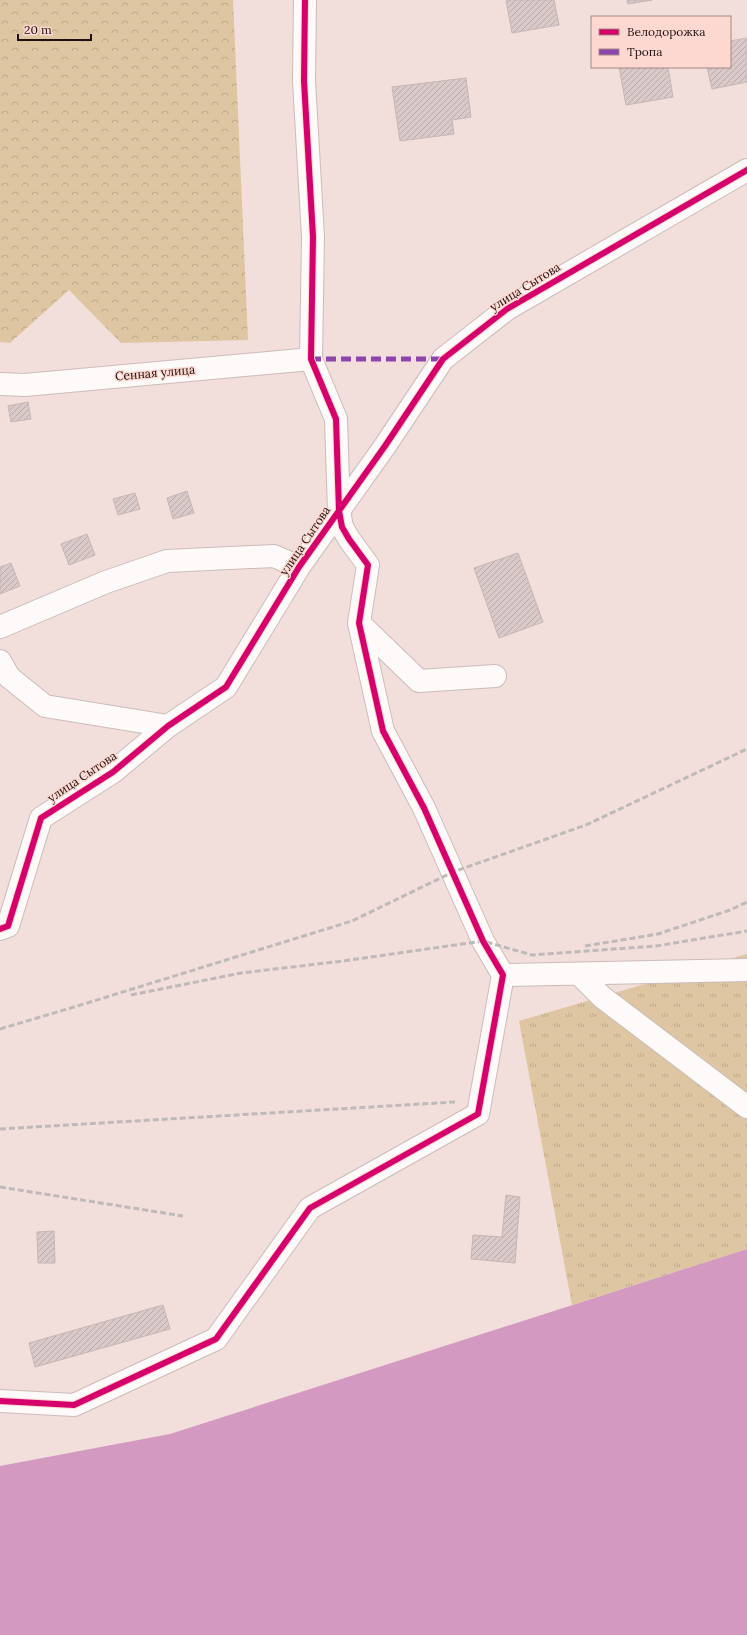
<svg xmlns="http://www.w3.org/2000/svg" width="747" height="1635" font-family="Lora,serif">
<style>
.grass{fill:url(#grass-tufts)}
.forest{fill:url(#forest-crowns)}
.water{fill:#d399c1}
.building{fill:url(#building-hatch);stroke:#c6b6b6}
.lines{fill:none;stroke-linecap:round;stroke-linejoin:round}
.minor-casing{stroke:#ccbcb9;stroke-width:24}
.minor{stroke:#fdfaf9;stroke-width:22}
.rail{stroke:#bfbaba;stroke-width:3;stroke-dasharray:6 3;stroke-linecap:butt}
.quiet{stroke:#8e44ad;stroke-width:5;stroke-dasharray:10 5;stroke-linecap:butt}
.cycleway-casing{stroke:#fdd8d0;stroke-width:8}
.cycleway{stroke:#d6006c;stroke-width:6}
.labels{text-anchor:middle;stroke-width:3;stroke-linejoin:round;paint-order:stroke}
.street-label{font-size:12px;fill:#1e110f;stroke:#fdd8d0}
</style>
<defs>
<pattern id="grass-tufts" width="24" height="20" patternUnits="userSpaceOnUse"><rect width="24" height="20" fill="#ddc6a1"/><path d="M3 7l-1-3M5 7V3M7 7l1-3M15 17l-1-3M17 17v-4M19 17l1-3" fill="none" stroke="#bda989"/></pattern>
<pattern id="forest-crowns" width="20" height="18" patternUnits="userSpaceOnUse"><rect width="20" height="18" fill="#ddc6a1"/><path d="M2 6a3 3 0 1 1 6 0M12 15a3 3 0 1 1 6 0" fill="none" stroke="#bda989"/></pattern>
<pattern id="building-hatch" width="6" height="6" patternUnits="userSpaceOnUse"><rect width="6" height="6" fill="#d9c9c8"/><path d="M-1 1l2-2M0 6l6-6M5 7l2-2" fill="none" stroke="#baacab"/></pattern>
</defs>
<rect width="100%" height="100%" fill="#f2deda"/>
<path class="grass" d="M 747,954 L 747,1249 L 572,1305 L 519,1021 Z"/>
<path class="forest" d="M 0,0 L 233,0 L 248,340 L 121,343 L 69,290 L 10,343 L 0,342 Z"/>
<path class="water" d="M 747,1249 L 747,1635 L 0,1635 L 0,1466 L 170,1434 Z"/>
<path class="building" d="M 506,0 L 554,0 L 559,25 L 512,33 Z
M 627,0 L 652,0 L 628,4 Z
M 747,38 L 747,82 L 712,89 L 707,67 L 730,67 L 730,41 Z
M 619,67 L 668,67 L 673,97 L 626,105 Z
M 466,78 L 471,117 L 452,120 L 454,134 L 400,141 L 392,87 Z
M 28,402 L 31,419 L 11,422 L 8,406 Z
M 187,491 L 194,513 L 173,519 L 167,498 Z
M 135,493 L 140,509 L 118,515 L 113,499 Z
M 87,534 L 95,555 L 69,565 L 61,544 Z
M 518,553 L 543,622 L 499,638 L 474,568 Z
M 11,563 L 20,586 L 0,594 L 0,567 Z
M 506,1195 L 520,1197 L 515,1263 L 471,1259 L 473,1235 L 502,1237 Z
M 54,1231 L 55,1263 L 38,1263 L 37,1232 Z
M 163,1305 L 170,1329 L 35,1367 L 29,1343 Z"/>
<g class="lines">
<defs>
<path id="minor" d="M 0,384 L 25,385 L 311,359
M 359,623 L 419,681 L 495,676
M 0,627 L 106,582 L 167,561 L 274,556 L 299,567
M 0,661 L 9,677 L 45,706 L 168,726
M 0,929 L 8,926 L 41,818 L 113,772 L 168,726 L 226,687 L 299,567 L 385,446 L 443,359 L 507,309 L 747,170
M 503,975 L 747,970
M 580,975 L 602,997 L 747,1107
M 0,1401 L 74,1405 L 216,1339 L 310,1208 L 478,1114 L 503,975 L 483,941 L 424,808 L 383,731 L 359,623 L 368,565 L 349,539 L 342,527 L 339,511 L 336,419 L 311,359 L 313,237 L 304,81 L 305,0"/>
</defs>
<use href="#minor" class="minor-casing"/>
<use href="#minor" class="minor"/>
<path class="rail" d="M 585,946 L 658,934 L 730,910 L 747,902
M 131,995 L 241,973 L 343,961 L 483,941 L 532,955 L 656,946 L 747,931
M 0,1029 L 84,1004 L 352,921 L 453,872 L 586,825 L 747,749
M 0,1129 L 455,1102
M 0,1187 L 183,1216"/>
<path class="quiet" d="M 311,359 L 443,359"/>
<defs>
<path id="cycleway" d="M 0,929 L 8,926 L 41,818 L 113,772 L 168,726 L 226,687 L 299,567 L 385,446 L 443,359 L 507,309 L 747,170
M 0,1401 L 74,1405 L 216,1339 L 310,1208 L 478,1114 L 503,975 L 483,941 L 424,808 L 383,731 L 359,623 L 368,565 L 349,539 L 342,527 L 339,511 L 336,419 L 311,359 L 313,237 L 304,81 L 305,0"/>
</defs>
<use href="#cycleway" class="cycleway-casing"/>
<use href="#cycleway" class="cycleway"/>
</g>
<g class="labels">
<g class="street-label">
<text transform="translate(525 287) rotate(-32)" y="4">улица Сытова</text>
<text transform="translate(155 373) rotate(-5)" y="4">Сенная улица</text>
<text transform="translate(305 541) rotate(-56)" y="4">улица Сытова</text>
<text transform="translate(82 777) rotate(-34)" y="4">улица Сытова</text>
</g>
</g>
<rect x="591" y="16" width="140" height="52" fill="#fdd8d0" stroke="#a48883"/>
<rect x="599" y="29" width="20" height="6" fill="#d6006c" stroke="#a48883"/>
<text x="627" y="36" font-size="12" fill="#1e110f">Велодорожка</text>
<rect x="599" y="49" width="20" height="6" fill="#8e44ad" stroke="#a48883"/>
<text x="627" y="56" font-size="12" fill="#1e110f">Тропа</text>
<path d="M18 34v6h73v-6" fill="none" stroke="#1e110f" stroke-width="2"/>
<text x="24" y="34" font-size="12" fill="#1e110f" stroke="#fdd8d0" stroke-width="3" paint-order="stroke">20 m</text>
</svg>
